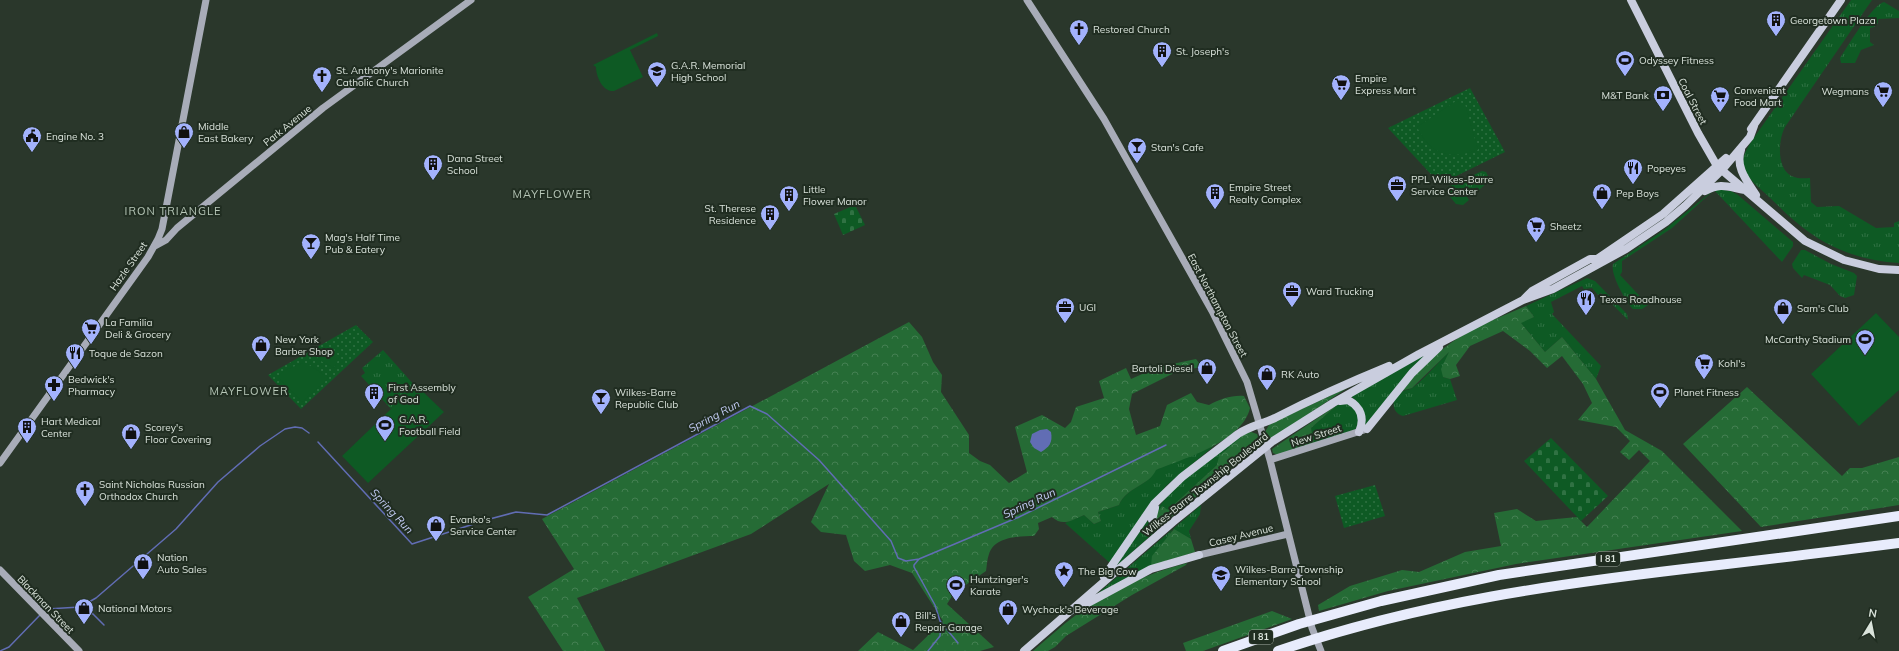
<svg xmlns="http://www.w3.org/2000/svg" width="1899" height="651" font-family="Mulish,sans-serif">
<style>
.grass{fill:url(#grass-tufts)}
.forest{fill:url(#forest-crowns)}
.cemetery{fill:url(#cemetery-stones)}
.park{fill:url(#park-dots)}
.pitch{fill:#0e5a24}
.water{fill:#616db4}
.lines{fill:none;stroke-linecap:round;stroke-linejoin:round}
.stream{stroke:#616db4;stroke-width:1.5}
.secondary{stroke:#a8acb8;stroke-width:7}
.primary{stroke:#c9cdde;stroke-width:8}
.highway{stroke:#e8ecfc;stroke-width:10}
.labels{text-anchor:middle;stroke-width:4;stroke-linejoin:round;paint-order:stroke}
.shield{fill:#202d21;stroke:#a2aca3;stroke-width:1}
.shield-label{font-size:9px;font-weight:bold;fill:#dae3db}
.poi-label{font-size:10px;fill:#dae3db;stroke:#202d21;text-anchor:start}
.street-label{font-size:10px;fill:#dae3db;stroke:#202d21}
.neighbourhood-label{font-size:11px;letter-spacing:1px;fill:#b7c7b8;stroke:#202d21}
.water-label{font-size:11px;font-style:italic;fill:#c2cbf3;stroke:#202d21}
</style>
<defs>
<pattern id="grass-tufts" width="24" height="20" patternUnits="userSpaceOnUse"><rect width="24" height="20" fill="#0e5a24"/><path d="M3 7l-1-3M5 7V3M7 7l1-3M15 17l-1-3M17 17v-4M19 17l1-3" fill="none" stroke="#307243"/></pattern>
<pattern id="forest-crowns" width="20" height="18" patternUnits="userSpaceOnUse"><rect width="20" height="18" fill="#256b35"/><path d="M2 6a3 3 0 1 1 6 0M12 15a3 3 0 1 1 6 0" fill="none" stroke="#448052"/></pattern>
<pattern id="cemetery-stones" width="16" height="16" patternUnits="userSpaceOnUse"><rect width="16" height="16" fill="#0e5a24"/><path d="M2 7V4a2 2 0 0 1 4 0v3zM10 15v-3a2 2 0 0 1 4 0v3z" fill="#307243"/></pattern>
<pattern id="park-dots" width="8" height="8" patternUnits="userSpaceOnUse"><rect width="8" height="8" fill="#0e5a24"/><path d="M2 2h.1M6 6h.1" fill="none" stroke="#307243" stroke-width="1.8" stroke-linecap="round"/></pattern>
</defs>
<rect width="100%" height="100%" fill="#2a372b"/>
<path class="grass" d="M 1851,0 L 1872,0 L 1785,127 C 1778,140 1776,171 1794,177 C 1799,179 1805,178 1810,178 L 1811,202 L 1817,207 L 1839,206 L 1876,228 L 1894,227 L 1894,223 L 1899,221 L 1899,263 C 1860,261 1825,247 1796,222 C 1786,214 1778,205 1769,197 C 1761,189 1746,178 1743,167 C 1741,157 1748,147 1753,139 Z
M 1884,2 L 1899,11 L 1899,22 L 1899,18 L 1878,19 L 1878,23 L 1874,27 L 1870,28 L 1870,42 L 1874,45 L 1861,50 L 1855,63 L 1841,63 L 1840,58 C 1848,46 1872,5 1884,2 Z
M 1482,171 L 1486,172 L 1490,180 L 1479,190 L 1477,187 L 1467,197 L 1469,200 L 1463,205 L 1456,204 L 1446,192 L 1448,187 Z
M 1715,189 L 1731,191 L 1738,195 L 1793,242 L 1793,246 L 1782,262 L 1714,190 L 1672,228 L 1622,261 L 1622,272 L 1620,275 L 1648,305 L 1642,309 L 1633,309 C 1626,302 1610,274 1613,264 L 1664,230 Z
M 1801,250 L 1805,250 L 1831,264 L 1854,273 L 1857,276 L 1854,295 L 1845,298 L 1840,296 L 1830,285 L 1804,275 L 1802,278 L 1793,268 L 1792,264 Z
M 1587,278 L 1595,281 L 1627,314 L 1628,320 L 1601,293 L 1598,295 L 1592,288 L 1584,289 L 1582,286 L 1551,302 L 1554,312 L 1552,314 L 1601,366 L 1596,379 L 1562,337 L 1545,352 L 1520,322 L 1534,317 L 1526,306 Z
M 383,350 L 415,386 L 391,409 L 361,376 L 365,373 L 362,368 Z
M 1432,351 L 1367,424 L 1365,425 L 1356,401 L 1351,396 Z
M 1450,351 L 1443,377 L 1450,379 L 1457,400 L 1403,416 C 1394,413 1391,405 1396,397 C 1400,390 1406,391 1412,388 C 1421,383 1441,359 1450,351 Z
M 1346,403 L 1355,408 C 1358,417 1361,423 1354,431 L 1314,444 L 1311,428 L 1337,405 Z
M 1246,433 L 1217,465 L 1167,511 L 1163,506 L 1158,522 L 1154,515 C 1163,493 1224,446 1246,433 Z
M 1214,446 L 1166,486 L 1110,563 L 1065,523 L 1084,515 L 1094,524 L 1101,521 L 1098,512 L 1119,505 C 1126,487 1149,486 1155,470 Z
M 1201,505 L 1200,514 L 1189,531 L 1191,539 L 1173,529 L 1151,566 L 1097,594 C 1132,564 1166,535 1201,505 Z
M 1147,521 L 1157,530 L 1113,569 Z"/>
<path class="forest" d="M 1526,306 L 1534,317 L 1521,323 L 1545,352 L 1562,337 L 1596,379 L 1625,430 L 1662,451 L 1742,531 L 1516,564 L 1388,591 L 1319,611 L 1318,605 L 1350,586 L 1402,570 L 1419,572 L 1465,552 L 1501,546 L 1494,513 L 1517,509 L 1536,521 L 1577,517 L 1587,527 L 1650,461 L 1639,450 L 1629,460 L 1620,452 L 1630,441 L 1616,427 L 1578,420 L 1592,403 L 1583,384 L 1562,356 L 1547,368 L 1530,351 L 1503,331 L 1470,346 L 1456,365 L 1460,376 L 1450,379 L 1443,377 L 1441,369 L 1449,352 L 1412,388 L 1401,391 C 1414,376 1428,360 1444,348 C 1468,329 1498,318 1526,306 Z
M 909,322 L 922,337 L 933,362 L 942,375 L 941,392 L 969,435 L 969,453 L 980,461 L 990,465 L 1009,483 L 1027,472 L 1015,427 L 1042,415 L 1065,428 L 1071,422 L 1076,407 L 1104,398 L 1099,381 L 1126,368 L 1131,379 L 1158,367 L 1196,359 L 1202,367 L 1178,371 L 1132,394 L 1129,409 L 1136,435 L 1160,426 L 1167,405 L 1191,393 L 1197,402 L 1209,405 C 1220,399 1232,395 1244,396 L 1250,408 C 1242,442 1185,458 1156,470 C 1149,486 1126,487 1119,505 L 1098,512 L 1101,521 L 1094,524 L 1084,515 C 1072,520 1063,527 1052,517 L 1038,523 L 1039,529 L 1034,536 C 1018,536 994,537 989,554 C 987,559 987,565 986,571 L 954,593 L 947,604 L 994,647 L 980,651 L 858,651 L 878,632 L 913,650 L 943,621 L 912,573 L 890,565 L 865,571 L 854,561 L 846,535 L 821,532 L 811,522 L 829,484 L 751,534 L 577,598 L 605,651 L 563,651 L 528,597 L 574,569 L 542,519 Z
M 1747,387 L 1842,476 L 1850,468 L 1862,468 L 1899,457 L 1899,505 L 1761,527 L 1683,444 Z
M 1347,388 L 1273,438 L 1266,437 L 1265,432 L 1269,425 L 1278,420 Z
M 1337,405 L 1311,428 L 1314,444 L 1278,455 L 1273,453 L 1272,449 Z
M 1251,432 L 1257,434 L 1261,446 L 1237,463 L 1165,522 L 1158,522 L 1156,515 L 1162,506 L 1168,510 L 1217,465 L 1219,456 L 1246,433 Z
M 1174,529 L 1191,539 L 1195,552 L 1151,566 L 1152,556 Z
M 1187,563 L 1186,565 L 1132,595 L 1066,636 L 1055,647 L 1048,651 L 1033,651 C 1047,639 1061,626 1076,615 C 1109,592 1147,573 1187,563 Z
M 1272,611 L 1292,619 L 1203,651 L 1186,651 L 1183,643 Z"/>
<path class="cemetery" d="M 855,205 L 865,225 L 843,235 L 834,214 Z
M 1551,438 L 1608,496 L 1581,521 L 1524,461 Z"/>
<path class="park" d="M 1470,88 L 1505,152 L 1440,184 L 1388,128 Z
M 356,325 L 373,342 L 301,409 L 268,375 Z
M 1375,485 L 1385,516 L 1344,528 L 1335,496 Z"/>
<path class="pitch" d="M 657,33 L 658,36 L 630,50 L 643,77 L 614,91 C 603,92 596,77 596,67 L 593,65 Z
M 1456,101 L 1465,104 L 1478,150 C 1449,160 1431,155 1417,127 Z
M 1876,313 L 1899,337 L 1899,390 L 1859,426 L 1811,374 Z
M 322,348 L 340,356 L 334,368 L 317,359 Z
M 303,363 L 309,365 L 329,378 L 302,402 L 278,377 L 285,370 Z
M 416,385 L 444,412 L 368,483 L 342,456 Z"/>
<path class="water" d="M 1047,429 L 1051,432 C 1053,443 1049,447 1041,452 L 1034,448 L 1030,442 L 1032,434 L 1040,430 Z"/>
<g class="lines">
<path class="stream" d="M 318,442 L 412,544 L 486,520 L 516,512 L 547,515 L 750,406 L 767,414 L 819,460 L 891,541 L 898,558 L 906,561 L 919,559 L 1019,517 L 1166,445
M 919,559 L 914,565 L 914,567 L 935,605 L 940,621 L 958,643
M 80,607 L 93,614 L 104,625
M 44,611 L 47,609 L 80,607 L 96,598 L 176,529 L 218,482 L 260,446 L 285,429 L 295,427 L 302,428 L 309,433
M 0,651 L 9,647 L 40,615
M 928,651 L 940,636 L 941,623"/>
<path class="secondary" d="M 1027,0 L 1104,119 L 1212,311 L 1247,382 L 1270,460 L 1312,628 L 1321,651
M 155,246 L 166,240 L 177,228 L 323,108 L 471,0
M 1270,460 L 1364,430
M 0,463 L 148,257 L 158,239 L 162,229 L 206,0
M 1199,555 L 1288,534
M 0,570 L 79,651"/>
<path class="primary" d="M 1631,0 L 1698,133 L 1717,166 L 1805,241 L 1844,260 L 1879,269 L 1899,270
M 1751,129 L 1841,0
M 1741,150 C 1735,167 1747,181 1756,195
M 1705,191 C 1721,182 1728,187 1745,190
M 1523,300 L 1532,291 L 1590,259 L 1597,259 L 1663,214 L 1726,158
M 1340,401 L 1348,400 C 1361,407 1365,418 1359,432
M 1367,429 L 1412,373 L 1439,347
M 1155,508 L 1152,520 L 1159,527 L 1169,524
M 1104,577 L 1154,504 L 1182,477 L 1238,434 C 1250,426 1262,424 1275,418 C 1312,399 1350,382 1389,366
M 1075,610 L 1151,569 L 1199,555
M 1024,651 L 1173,522 L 1273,441 L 1333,403 L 1419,354 L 1523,300 L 1553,289 L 1626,249 L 1666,222 L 1685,206 L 1722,170 L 1750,137 L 1754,126"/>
<path class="highway" d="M 1223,651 L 1299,624 L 1381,601 L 1499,575 L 1899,516
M 1278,651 C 1421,602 1561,583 1710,566 C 1773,559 1836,551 1899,543"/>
</g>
<defs>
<symbol id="building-pin" viewBox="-11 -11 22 30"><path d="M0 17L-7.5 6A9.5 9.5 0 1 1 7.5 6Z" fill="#a3b2fd" stroke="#202d21"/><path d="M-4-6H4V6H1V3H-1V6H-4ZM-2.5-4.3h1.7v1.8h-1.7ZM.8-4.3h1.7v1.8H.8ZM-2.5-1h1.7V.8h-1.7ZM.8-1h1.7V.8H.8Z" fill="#111"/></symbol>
<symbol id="church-pin" viewBox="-11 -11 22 30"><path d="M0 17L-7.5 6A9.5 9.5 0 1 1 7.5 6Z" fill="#a3b2fd" stroke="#202d21"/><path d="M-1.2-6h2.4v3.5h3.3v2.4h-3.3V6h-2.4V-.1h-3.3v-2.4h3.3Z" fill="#111"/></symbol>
<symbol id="stadium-pin" viewBox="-11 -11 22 30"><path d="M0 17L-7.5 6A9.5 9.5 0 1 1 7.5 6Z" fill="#a3b2fd" stroke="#202d21"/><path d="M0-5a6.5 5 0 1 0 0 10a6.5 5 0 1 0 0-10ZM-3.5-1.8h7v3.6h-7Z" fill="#111"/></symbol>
<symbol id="school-pin" viewBox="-11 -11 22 30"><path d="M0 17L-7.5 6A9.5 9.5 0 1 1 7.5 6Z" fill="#a3b2fd" stroke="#202d21"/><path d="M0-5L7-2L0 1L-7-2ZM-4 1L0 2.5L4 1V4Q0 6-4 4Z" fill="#111"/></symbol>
<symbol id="supermarket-pin" viewBox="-11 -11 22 30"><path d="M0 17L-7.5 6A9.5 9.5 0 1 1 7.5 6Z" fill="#a3b2fd" stroke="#202d21"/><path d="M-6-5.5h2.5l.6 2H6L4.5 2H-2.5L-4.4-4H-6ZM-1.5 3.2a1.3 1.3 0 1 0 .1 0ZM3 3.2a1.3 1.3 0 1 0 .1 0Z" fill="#111"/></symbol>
<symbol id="bank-pin" viewBox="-11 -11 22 30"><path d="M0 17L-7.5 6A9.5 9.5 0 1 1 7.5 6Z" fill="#a3b2fd" stroke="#202d21"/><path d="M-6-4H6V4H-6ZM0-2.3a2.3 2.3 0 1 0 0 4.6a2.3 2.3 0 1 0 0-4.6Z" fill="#111"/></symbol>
<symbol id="shop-pin" viewBox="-11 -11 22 30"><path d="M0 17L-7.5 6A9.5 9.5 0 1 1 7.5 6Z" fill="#a3b2fd" stroke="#202d21"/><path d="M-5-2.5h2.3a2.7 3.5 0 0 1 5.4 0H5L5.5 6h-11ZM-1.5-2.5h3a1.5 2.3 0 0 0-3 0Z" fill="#111"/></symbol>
<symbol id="civic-pin" viewBox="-11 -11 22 30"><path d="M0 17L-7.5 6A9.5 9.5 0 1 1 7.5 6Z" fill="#a3b2fd" stroke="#202d21"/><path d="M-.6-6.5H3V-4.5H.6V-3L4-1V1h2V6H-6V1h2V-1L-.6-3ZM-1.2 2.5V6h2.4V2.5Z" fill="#111"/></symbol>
<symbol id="bar-pin" viewBox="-11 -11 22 30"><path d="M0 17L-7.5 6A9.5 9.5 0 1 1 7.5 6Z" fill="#a3b2fd" stroke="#202d21"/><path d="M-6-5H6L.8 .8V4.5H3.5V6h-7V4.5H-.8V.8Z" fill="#111"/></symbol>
<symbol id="restaurant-pin" viewBox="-11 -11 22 30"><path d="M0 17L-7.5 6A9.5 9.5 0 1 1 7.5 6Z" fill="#a3b2fd" stroke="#202d21"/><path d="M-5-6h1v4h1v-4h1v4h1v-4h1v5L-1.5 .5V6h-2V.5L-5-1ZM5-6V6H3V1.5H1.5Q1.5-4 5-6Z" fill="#111"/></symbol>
<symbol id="office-pin" viewBox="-11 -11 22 30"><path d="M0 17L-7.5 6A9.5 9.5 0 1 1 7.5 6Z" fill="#a3b2fd" stroke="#202d21"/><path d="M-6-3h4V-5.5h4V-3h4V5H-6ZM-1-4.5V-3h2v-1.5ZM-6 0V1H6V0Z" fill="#111"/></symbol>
<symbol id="pharmacy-pin" viewBox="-11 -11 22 30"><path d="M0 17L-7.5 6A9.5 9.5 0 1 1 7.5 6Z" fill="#a3b2fd" stroke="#202d21"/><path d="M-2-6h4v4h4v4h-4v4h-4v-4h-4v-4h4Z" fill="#111"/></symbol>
<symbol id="sight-pin" viewBox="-11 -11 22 30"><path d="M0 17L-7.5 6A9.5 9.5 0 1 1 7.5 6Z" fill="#a3b2fd" stroke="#202d21"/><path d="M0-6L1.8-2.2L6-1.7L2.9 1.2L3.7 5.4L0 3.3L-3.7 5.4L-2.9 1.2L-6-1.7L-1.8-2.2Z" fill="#111"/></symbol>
</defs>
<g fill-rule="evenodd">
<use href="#building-pin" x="1765" y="9" width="22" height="30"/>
<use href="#church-pin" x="1068" y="18" width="22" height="30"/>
<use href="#building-pin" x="1151" y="40" width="22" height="30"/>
<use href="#stadium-pin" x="1614" y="49" width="22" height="30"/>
<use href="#school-pin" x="646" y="60" width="22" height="30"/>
<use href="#church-pin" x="311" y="65" width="22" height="30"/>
<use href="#supermarket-pin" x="1330" y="73" width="22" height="30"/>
<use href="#supermarket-pin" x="1872" y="80" width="22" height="30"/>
<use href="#bank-pin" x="1652" y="84" width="22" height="30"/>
<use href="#supermarket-pin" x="1709" y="85" width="22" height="30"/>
<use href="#shop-pin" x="173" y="121" width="22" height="30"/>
<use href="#civic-pin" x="21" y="125" width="22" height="30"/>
<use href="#bar-pin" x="1126" y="136" width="22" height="30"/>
<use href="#building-pin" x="422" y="153" width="22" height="30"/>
<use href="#restaurant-pin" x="1622" y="157" width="22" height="30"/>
<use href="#office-pin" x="1386" y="174" width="22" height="30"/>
<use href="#building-pin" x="1204" y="182" width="22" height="30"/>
<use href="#shop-pin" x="1591" y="182" width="22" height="30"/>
<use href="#building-pin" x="778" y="184" width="22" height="30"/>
<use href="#building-pin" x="759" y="203" width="22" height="30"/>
<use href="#supermarket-pin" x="1525" y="215" width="22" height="30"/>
<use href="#bar-pin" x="300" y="232" width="22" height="30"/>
<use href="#office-pin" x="1281" y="280" width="22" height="30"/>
<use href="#restaurant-pin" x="1575" y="288" width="22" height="30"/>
<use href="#office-pin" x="1054" y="296" width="22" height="30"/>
<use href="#shop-pin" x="1772" y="297" width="22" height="30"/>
<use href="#supermarket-pin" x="80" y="317" width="22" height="30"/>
<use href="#stadium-pin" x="1854" y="328" width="22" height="30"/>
<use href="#shop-pin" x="250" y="334" width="22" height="30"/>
<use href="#restaurant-pin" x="64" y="342" width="22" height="30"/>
<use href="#supermarket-pin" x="1693" y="352" width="22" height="30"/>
<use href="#shop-pin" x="1196" y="357" width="22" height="30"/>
<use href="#shop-pin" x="1256" y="363" width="22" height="30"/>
<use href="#pharmacy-pin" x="43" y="374" width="22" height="30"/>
<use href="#stadium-pin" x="1649" y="381" width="22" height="30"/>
<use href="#building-pin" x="363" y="382" width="22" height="30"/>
<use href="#bar-pin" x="590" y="387" width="22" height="30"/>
<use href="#stadium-pin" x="374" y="414" width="22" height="30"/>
<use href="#building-pin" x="16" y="416" width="22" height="30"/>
<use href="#shop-pin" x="120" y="422" width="22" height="30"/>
<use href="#church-pin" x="74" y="479" width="22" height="30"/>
<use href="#shop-pin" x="425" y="514" width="22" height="30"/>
<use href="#shop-pin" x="132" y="552" width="22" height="30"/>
<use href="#sight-pin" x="1053" y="560" width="22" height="30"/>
<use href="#school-pin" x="1210" y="564" width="22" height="30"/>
<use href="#stadium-pin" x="945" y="574" width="22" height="30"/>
<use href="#shop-pin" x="73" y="597" width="22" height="30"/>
<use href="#shop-pin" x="997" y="598" width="22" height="30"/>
<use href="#shop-pin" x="890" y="610" width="22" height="30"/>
</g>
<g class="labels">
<g class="shield">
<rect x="1596" y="552" width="24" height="14" rx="3"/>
<rect x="1249" y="630" width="24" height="14" rx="3"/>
</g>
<g class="shield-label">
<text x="1608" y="562">I 81</text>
<text x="1261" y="640">I 81</text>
</g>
<g class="poi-label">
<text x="1790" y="24">Georgetown Plaza</text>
<text x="1093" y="33">Restored Church</text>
<text x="1176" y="55">St. Joseph's</text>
<text x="1639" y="64">Odyssey Fitness</text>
<text x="671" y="69">G.A.R. Memorial<tspan x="671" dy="12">High School</tspan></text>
<text x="336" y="74">St. Anthony's Marionite<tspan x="336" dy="12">Catholic Church</tspan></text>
<text x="1355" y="82">Empire<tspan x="1355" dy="12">Express Mart</tspan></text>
<text x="1734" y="94">Convenient<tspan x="1734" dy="12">Food Mart</tspan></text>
<text x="1869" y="95" text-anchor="end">Wegmans</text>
<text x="1649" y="99" text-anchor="end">M&amp;T Bank</text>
<text x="198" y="130">Middle<tspan x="198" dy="12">East Bakery</tspan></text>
<text x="46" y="140">Engine No. 3</text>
<text x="1151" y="151">Stan's Cafe</text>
<text x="447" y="162">Dana Street<tspan x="447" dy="12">School</tspan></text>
<text x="1647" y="172">Popeyes</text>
<text x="1411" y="183">PPL Wilkes-Barre<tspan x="1411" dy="12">Service Center</tspan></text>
<text x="1229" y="191">Empire Street<tspan x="1229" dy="12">Realty Complex</tspan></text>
<text x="803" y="193">Little<tspan x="803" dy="12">Flower Manor</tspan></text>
<text x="1616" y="197">Pep Boys</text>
<text x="756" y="212" text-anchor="end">St. Therese<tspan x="756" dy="12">Residence</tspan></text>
<text x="1550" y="230">Sheetz</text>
<text x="325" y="241">Mag's Half Time<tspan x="325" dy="12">Pub &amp; Eatery</tspan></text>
<text x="1306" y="295">Ward Trucking</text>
<text x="1600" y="303">Texas Roadhouse</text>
<text x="1079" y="311">UGI</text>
<text x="1797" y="312">Sam's Club</text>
<text x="105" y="326">La Familia<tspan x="105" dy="12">Deli &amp; Grocery</tspan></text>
<text x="275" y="343">New York<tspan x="275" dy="12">Barber Shop</tspan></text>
<text x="1851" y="343" text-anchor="end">McCarthy Stadium</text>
<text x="89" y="357">Toque de Sazon</text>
<text x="1718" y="367">Kohl's</text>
<text x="1193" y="372" text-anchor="end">Bartoli Diesel</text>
<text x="1281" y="378">RK Auto</text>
<text x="68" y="383">Bedwick's<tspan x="68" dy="12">Pharmacy</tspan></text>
<text x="388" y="391">First Assembly<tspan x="388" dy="12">of God</tspan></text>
<text x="615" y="396">Wilkes-Barre<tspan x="615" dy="12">Republic Club</tspan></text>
<text x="1674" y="396">Planet Fitness</text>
<text x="399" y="423">G.A.R.<tspan x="399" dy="12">Football Field</tspan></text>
<text x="41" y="425">Hart Medical<tspan x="41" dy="12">Center</tspan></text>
<text x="145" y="431">Scorey's<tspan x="145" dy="12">Floor Covering</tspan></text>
<text x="99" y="488">Saint Nicholas Russian<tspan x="99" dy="12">Orthodox Church</tspan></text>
<text x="450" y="523">Evanko's<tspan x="450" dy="12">Service Center</tspan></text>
<text x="157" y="561">Nation<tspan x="157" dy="12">Auto Sales</tspan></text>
<text x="1235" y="573">Wilkes-Barre Township<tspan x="1235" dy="12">Elementary School</tspan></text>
<text x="1078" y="575">The Big Cow</text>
<text x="970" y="583">Huntzinger's<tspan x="970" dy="12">Karate</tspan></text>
<text x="98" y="612">National Motors</text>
<text x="1022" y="613">Wychock's Beverage</text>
<text x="915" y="619">Bill's<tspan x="915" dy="12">Repair Garage</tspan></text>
</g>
<g class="street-label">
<text transform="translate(1693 101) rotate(63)" y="4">Coal Street</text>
<text transform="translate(287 125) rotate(-39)" y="4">Park Avenue</text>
<text transform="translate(128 266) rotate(-55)" y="4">Hazle Street</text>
<text transform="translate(1218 305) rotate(62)" y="4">East Northampton Street</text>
<text transform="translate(1316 435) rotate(-18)" y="4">New Street</text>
<text transform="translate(1205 484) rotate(-39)" y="4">Wilkes-Barre Township Boulevard</text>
<text transform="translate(1241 535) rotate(-14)" y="4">Casey Avenue</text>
<text transform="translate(46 604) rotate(46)" y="4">Blackman Street</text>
</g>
<g class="neighbourhood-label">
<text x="552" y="198">MAYFLOWER</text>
<text x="173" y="215">IRON TRIANGLE</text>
<text x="249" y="395">MAYFLOWER</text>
</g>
<g class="water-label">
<text transform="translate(714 416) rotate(-28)" y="4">Spring Run</text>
<text transform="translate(1029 503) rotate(-25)" y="4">Spring Run</text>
<text transform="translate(392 511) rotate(47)" y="4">Spring Run</text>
</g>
</g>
<g transform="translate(1871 623) rotate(10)" stroke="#202d21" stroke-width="3" paint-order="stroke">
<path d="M0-3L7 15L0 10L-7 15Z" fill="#dae3db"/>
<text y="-6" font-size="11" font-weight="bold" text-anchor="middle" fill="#dae3db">N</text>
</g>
</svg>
